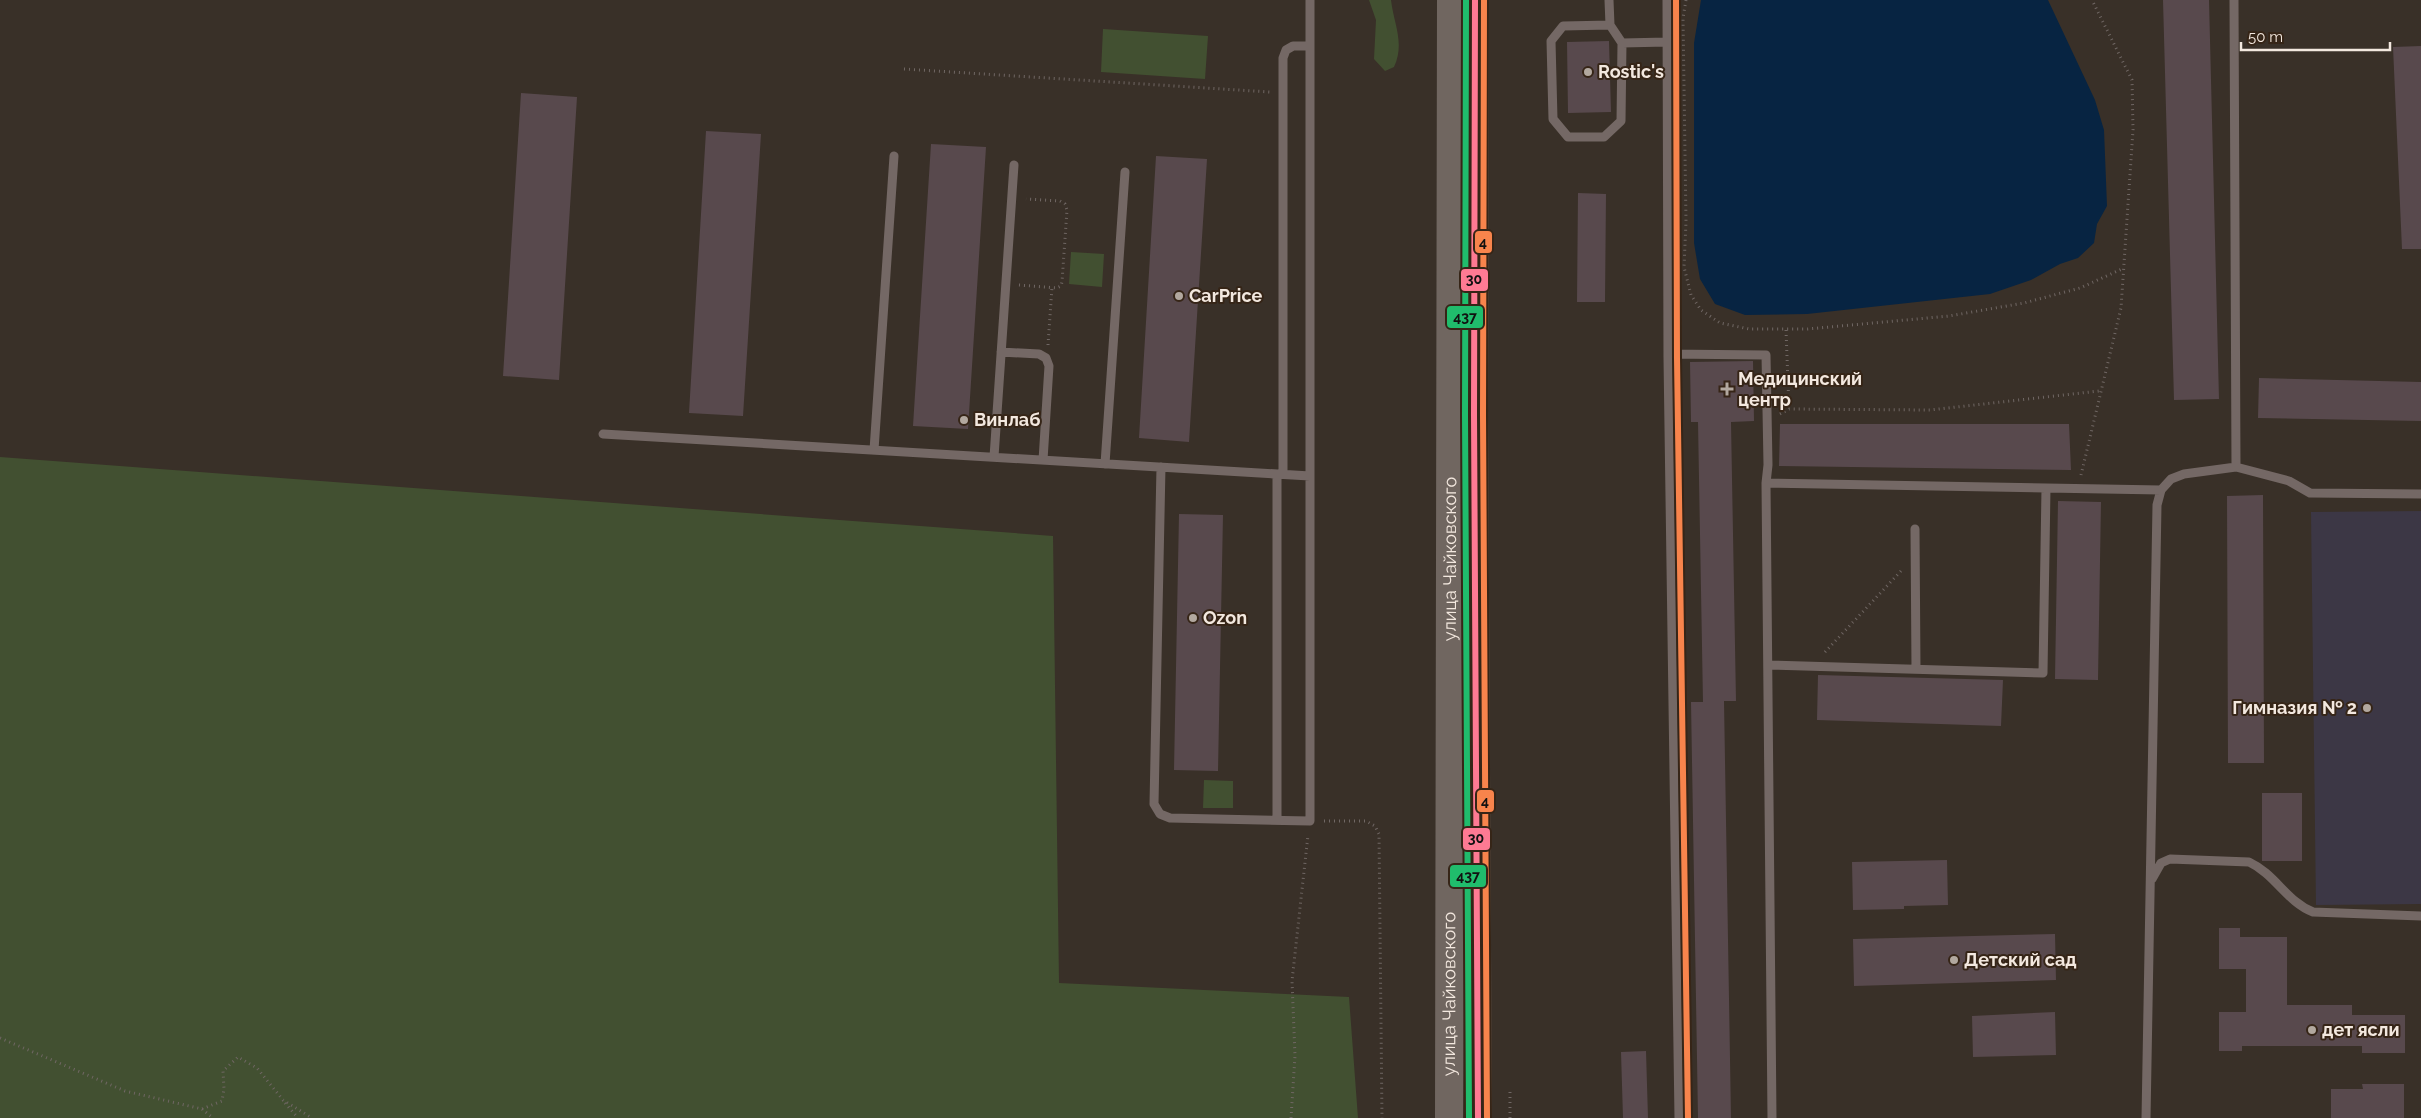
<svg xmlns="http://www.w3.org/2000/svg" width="2421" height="1118" font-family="Raleway,sans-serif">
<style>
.education{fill:#3c3745}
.green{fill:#425031}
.water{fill:#072442}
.building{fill:#58494d}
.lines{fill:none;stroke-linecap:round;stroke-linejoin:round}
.path{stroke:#706764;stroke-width:3;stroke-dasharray:1 4;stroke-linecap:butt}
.lane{stroke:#746865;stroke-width:9}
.highway{stroke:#706660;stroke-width:28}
.bus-1-casing{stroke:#362517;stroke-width:10}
.bus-2-casing{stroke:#362517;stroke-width:10}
.bus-3-casing{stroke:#362517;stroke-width:10}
.bus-1{stroke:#fe7a93;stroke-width:6}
.bus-2{stroke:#20bc6c;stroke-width:6}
.bus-3{stroke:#f8844c;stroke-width:6}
.poi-dot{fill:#b2a89f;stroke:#362517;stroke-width:2}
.labels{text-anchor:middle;stroke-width:4;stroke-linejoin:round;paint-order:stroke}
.poi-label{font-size:18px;font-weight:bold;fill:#f3e8df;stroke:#362517;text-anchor:start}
.street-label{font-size:18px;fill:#f3e8df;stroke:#362517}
.line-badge{stroke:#362517;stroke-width:2}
.pale-badge-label{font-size:14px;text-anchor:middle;font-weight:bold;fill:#111}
</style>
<rect width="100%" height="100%" fill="#393028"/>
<path class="education" d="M 2421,511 L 2421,904 L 2316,905 L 2311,512 Z"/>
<path class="green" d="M 1369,0 L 1391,0 C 1394,25 1405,43 1394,67 L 1385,71 L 1374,59 L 1376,20 Z
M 1103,29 L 1208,36 L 1205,79 L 1101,72 Z
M 1071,252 L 1104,254 L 1102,287 L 1069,284 Z
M 0,457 L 1053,536 L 1059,983 L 1349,997 L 1358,1118 L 0,1118 Z
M 1204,780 L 1233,781 L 1233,808 L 1203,808 Z"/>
<path class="water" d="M 1701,0 L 2048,0 L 2095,100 L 2104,130 L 2107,206 L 2097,224 L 2094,243 L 2078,258 L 2060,264 L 2031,280 L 1990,294 L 1807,314 L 1745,315 L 1715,304 L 1700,279 L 1694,243 L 1694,43 Z"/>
<path class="building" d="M 2163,0 L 2209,0 L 2219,399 L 2174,400 Z
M 1609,41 L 1611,112 L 1568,113 L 1567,42 Z
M 2421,46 L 2421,249 L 2402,249 L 2393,47 Z
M 521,93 L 577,97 L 559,380 L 503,376 Z
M 706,131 L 761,134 L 743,416 L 689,413 Z
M 931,144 L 986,147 L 968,429 L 913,426 Z
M 1156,156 L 1207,159 L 1189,442 L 1139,438 Z
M 1578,193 L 1606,194 L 1605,302 L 1577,302 Z
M 1753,361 L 1754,421 L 1731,422 L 1736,701 L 1724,701 L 1731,1118 L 1698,1118 L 1691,702 L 1703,702 L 1698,422 L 1691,422 L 1690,362 Z
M 2259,378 L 2421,382 L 2421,421 L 2258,418 Z
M 1780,424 L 2069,424 L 2071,470 L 1779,466 Z
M 2263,495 L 2264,763 L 2228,763 L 2227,496 Z
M 2058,501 L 2101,502 L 2098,680 L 2055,679 Z
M 1179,514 L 1223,515 L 1218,771 L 1174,770 Z
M 1818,675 L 2003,680 L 2001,726 L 1817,720 Z
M 2262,793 L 2302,793 L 2302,861 L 2262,861 Z
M 1947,860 L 1948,905 L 1904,906 L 1904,909 L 1853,910 L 1852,862 Z
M 2219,928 L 2240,928 L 2240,937 L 2287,937 L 2287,1005 L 2352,1005 L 2352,1015 L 2405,1015 L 2405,1053 L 2362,1053 L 2362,1046 L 2242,1046 L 2242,1051 L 2219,1051 L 2219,1012 L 2246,1012 L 2246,969 L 2219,969 Z
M 2055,934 L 2056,980 L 1854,986 L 1853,939 Z
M 2055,1012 L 2056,1055 L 1973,1057 L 1972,1016 Z
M 1646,1051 L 1648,1118 L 1623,1118 L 1621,1052 Z
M 2362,1084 L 2404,1084 L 2404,1118 L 2331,1118 L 2331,1089 L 2363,1089 Z"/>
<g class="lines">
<path class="path" d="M 1686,0 L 1683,18 L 1686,222 L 1684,267 L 1691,295 L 1701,310 L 1720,323 L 1749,329 L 1808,329 L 1949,316 L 2024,303 L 2080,288 L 2122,269
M 904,69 L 1270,92
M 1019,285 L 1057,288 L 1061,286 L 1062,282 L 1067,210 L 1065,204 L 1060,201 L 1026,199
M 1786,330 L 1789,409
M 1048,345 L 1052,287
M 1780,414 L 1789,409 L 1930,410 L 2099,391
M 2081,475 L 2121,308 L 2133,130 L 2132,80 L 2092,0
M 1825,652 L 1901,571
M 1324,821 L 1366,821 L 1375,826 L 1379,834 L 1382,1118
M 0,1038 L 125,1091 L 202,1109 L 222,1101 L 224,1089 L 223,1071 L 238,1057 L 257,1068 L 283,1100 L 312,1118
M 285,1103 L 298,1118
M 202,1109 L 213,1118
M 1291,1118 L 1295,1056 L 1292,981 L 1308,835
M 1510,1118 L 1510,1092"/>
<path class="lane" d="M 1609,0 L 1610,25
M 1667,0 L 1668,358 L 1679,1118
M 2234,0 L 2236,467
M 1610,25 L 1622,43 L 1621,121 L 1604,137 L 1568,137 L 1553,119 L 1551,41 L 1563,26 Z
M 1622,43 L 1667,42
M 1001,352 L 1039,354 L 1046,358 L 1049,366 L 1043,460
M 1668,354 L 1766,355 L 1768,465 L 1766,483
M 603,434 L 1310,476
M 874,450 L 894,156
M 994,457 L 1014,165
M 1105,464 L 1125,172
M 1161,467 L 1154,804 L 1160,814 L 1170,818 L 1310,821 L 1310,0
M 1283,474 L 1283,58 L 1286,50 L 1293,46 L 1310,46
M 1915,529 L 1916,669
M 1769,665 L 2043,673 L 2046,488
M 1277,820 L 1277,474
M 2152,879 L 2161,863 L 2170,859 L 2249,862 C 2275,874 2287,902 2313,912 L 2421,916
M 1772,1118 L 1766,483 L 2161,490
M 2146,1118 L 2157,505 L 2161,490 L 2171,479 L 2184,474 L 2236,467 L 2289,481 L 2310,493 L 2421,494"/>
<g class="highway">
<path d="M 1475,0 L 1474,415 L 1478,1118"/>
<path id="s1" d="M 1449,1118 L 1451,0"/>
</g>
<defs>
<path id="bus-1" d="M 1475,0 L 1474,415 L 1478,1118"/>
<path id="bus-2" d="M 1466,0 L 1465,415 L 1469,1118"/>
<path id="bus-3" d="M 1484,0 L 1483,415 L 1487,1118
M 1676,0 L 1677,358 L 1688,1118"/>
</defs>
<use href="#bus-1" class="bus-1-casing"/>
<use href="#bus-2" class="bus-2-casing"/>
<use href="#bus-3" class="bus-3-casing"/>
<use href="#bus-1" class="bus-1"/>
<use href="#bus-2" class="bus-2"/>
<use href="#bus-3" class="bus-3"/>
</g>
<g class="poi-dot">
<circle cx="1588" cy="72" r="5"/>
<circle cx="1179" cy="296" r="5"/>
<path d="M1724.5 381.5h5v5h5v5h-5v5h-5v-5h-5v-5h5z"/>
<circle cx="964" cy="420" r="5"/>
<circle cx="1193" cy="618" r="5"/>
<circle cx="2367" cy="708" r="5"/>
<circle cx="1954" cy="960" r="5"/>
<circle cx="2312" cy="1030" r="5"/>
</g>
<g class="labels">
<g class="poi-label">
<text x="1598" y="78">Rostic's</text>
<text x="1189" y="302">CarPrice</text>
<text x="1738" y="385">Медицинский<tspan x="1738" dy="21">центр</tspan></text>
<text x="974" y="426">Винлаб</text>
<text x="1203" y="624">Ozon</text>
<text x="2357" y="714" text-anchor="end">Гимназия № 2</text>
<text x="1964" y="966">Детский сад</text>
<text x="2322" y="1036">дет ясли</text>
</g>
<g class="street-label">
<text dy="6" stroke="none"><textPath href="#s1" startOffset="559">улица Чайковского</textPath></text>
<text dy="6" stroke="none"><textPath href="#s1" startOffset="124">улица Чайковского</textPath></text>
</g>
</g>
<g class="line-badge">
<rect x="1474" y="230" width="19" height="24" rx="5" fill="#f8844c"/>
<rect x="1460" y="268" width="29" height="24" rx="5" fill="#fe7a93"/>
<rect x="1446" y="305" width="38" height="24" rx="5" fill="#20bc6c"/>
<rect x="1476" y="789" width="19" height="24" rx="5" fill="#f8844c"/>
<rect x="1462" y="827" width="29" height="24" rx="5" fill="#fe7a93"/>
<rect x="1449" y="864" width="38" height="24" rx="5" fill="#20bc6c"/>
</g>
<g class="pale-badge-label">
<text x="1483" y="247">4</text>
<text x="1474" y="284">30</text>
<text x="1465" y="322">437</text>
<text x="1485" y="806">4</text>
<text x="1476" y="843">30</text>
<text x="1468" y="881">437</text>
</g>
<path d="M2241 42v8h149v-8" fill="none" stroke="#f3e8df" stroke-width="2.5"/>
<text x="2248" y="42" font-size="15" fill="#f3e8df" stroke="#362517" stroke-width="4" paint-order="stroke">50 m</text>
</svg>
